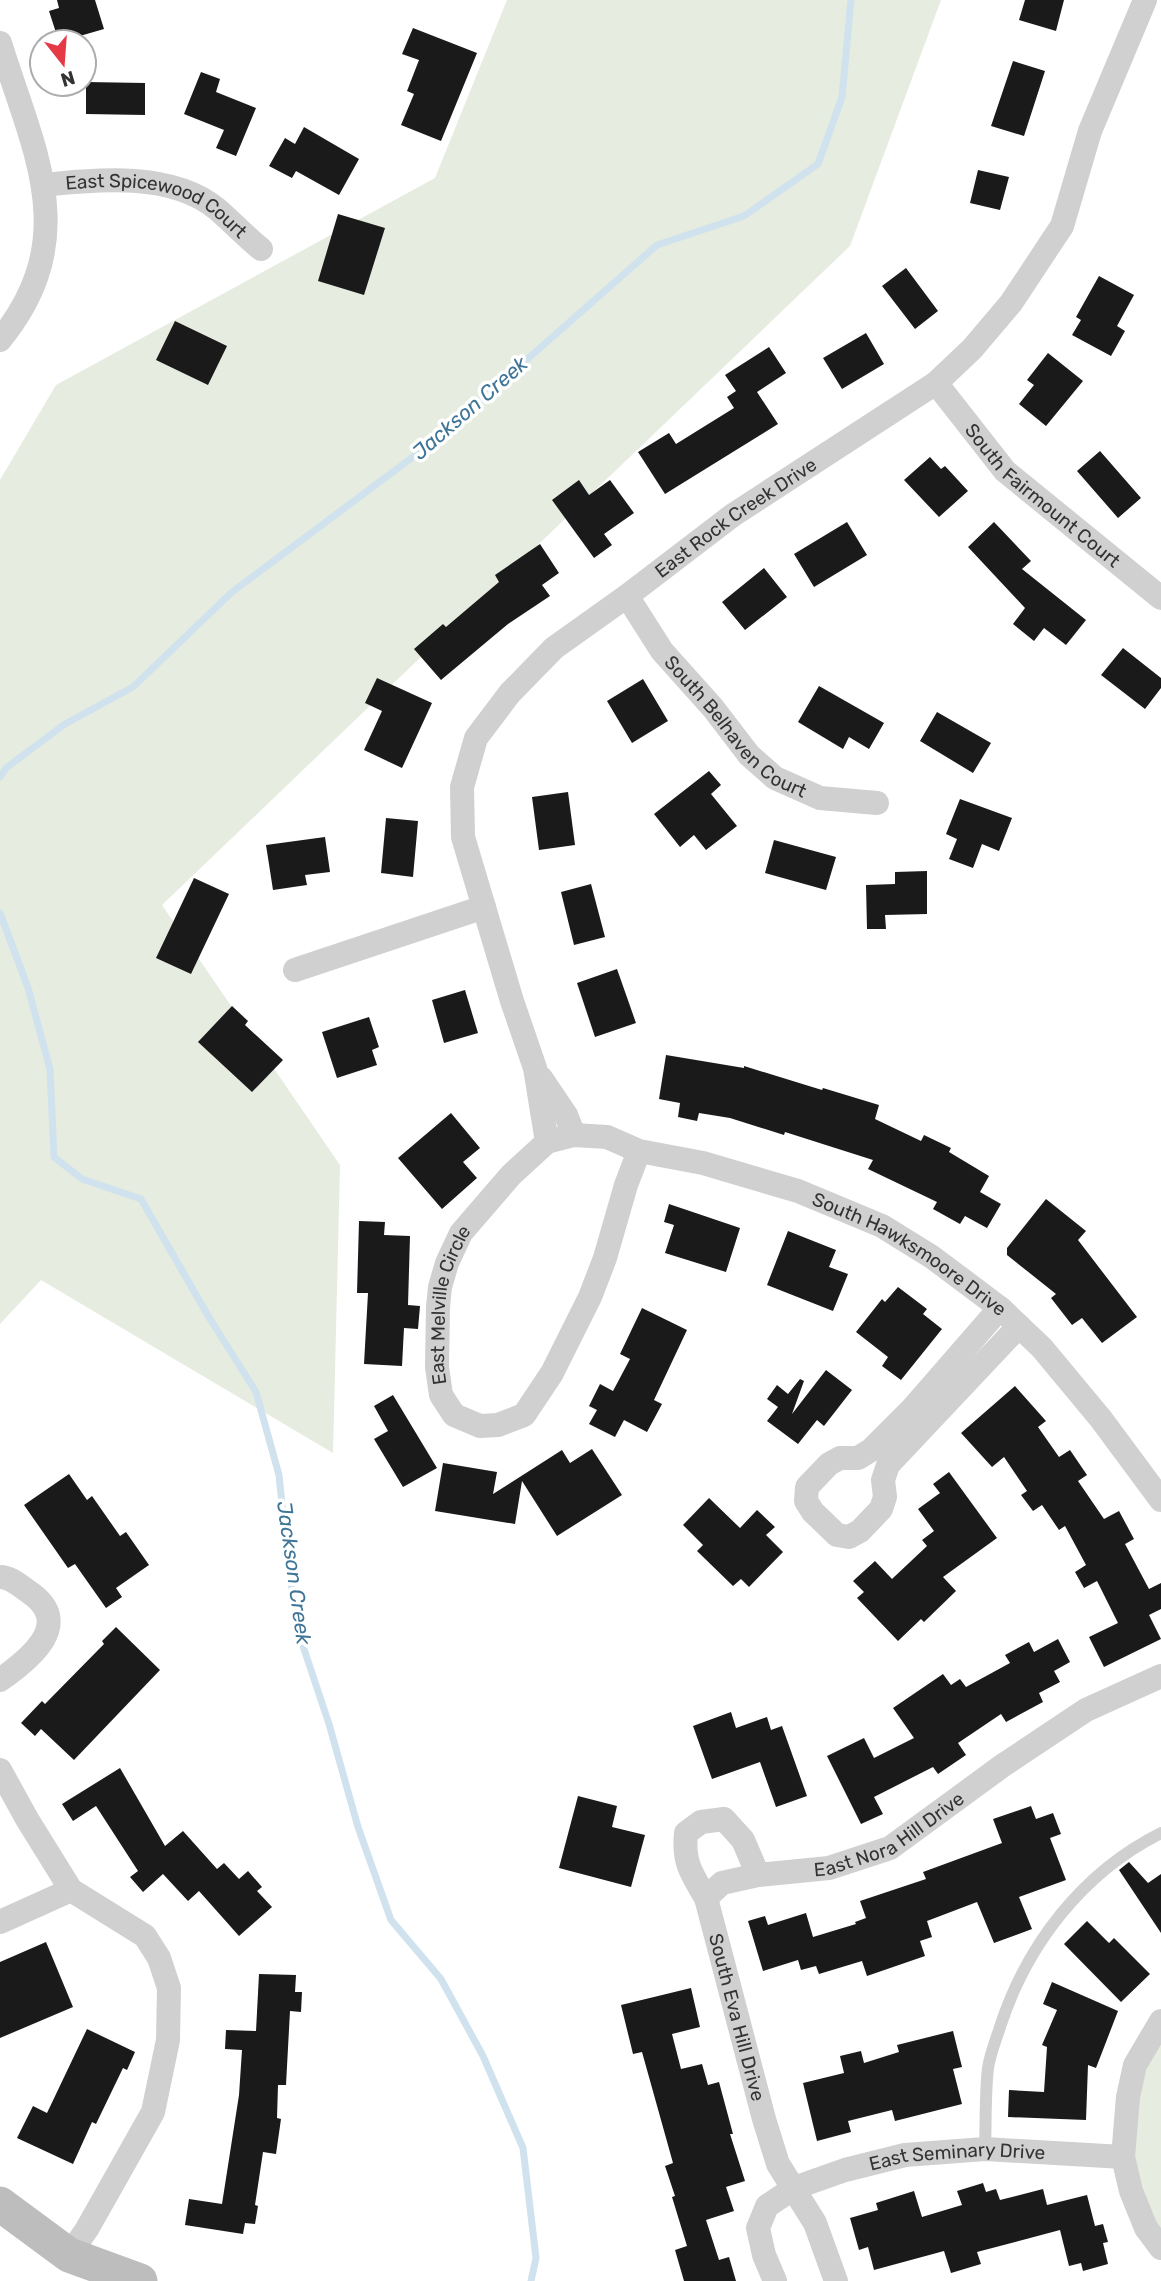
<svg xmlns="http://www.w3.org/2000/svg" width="1161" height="2281" font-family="Rubik,sans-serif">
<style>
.green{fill:#e6ecdf}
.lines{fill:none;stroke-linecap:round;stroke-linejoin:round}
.stream{stroke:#cfe2ee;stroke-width:7}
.building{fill:#1a1a1a}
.lane{stroke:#d0d0d0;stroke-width:12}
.street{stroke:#d0d0d0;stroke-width:24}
.secondary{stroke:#bdbdbd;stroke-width:35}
.labels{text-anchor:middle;stroke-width:7;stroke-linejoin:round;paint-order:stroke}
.street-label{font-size:19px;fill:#333;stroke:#fff}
.water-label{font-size:21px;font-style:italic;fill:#3f7597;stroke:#fff}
</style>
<rect width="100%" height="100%" fill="#fff"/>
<path class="green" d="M 507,0 L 941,0 L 850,246 L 162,905 L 340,1165 L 333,1453 L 41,1280 L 0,1324 L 0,480 L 56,385 L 435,178 Z
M 1161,2041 L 1161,2241 L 1136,2191 L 1131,2127 L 1148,2063 Z"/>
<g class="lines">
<path class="stream" d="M 0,777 L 6,768 L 65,724 L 133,687 L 232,592 L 433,442 L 657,245 L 744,216 L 818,164 L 842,97 L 851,0
M 0,913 L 28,988 L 50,1069 L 54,1157 L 82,1179 L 141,1199 L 207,1314 L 256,1392 L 279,1475 L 289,1572 L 302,1643 L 329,1724 L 358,1827 L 391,1920 L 441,1979 L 483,2056 L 523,2148 L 536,2258 L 531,2281"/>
</g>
<path class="building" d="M 57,0 L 95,0 L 104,29 L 59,42 L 49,11 L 59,8 Z
M 1025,0 L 1064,0 L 1056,31 L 1019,20 Z
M 413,28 L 477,53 L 441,141 L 401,125 L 414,94 L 407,91 L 419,60 L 402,54 Z
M 1013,61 L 1045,71 L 1024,136 L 991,126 Z
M 201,72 L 220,79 L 216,92 L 256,108 L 236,156 L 216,148 L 224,130 L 184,114 Z
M 86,82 L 145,83 L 145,115 L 86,114 Z
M 304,127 L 359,159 L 339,195 L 296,171 L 292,178 L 269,166 L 285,138 L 295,144 Z
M 978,170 L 1009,177 L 1000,210 L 970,203 Z
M 338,214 L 385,228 L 364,295 L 318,281 Z
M 906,268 L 938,311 L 915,329 L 882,286 Z
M 1099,276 L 1134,295 L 1117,326 L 1125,331 L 1111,356 L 1072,335 L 1081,320 L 1076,317 Z
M 175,321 L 227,346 L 208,385 L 156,360 Z
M 866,333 L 884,364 L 842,389 L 823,358 Z
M 769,347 L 786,373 L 757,392 L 778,424 L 665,494 L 638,452 L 669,433 L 676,444 L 734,408 L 727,397 L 736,391 L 725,375 Z
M 1048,353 L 1083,381 L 1046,426 L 1019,404 L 1034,385 L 1027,380 Z
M 1100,451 L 1141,498 L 1118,518 L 1077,471 Z
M 930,457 L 941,469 L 945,466 L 968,491 L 939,517 L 904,480 Z
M 579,480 L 589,495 L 610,480 L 634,513 L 604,534 L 612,545 L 594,558 L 552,500 Z
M 847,522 L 867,555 L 814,587 L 794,554 Z
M 994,522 L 1031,561 L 1022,569 L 1086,620 L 1066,645 L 1044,628 L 1034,641 L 1013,624 L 1025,608 L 968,547 Z
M 540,544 L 559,573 L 542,585 L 550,596 L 508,624 L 441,680 L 414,649 L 443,624 L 446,627 L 499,582 L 495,575 Z
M 764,568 L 787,597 L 745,630 L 722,602 Z
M 1123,648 L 1161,678 L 1161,688 L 1145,709 L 1101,675 Z
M 377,678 L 432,703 L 402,768 L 364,750 L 382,711 L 365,703 Z
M 643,679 L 668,721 L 632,743 L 607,701 Z
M 819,686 L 884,723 L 869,749 L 849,737 L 843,749 L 798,722 Z
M 937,712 L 991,743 L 973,773 L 920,741 Z
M 709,771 L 721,785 L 711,794 L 737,826 L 706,850 L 694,835 L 680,847 L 654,814 Z
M 568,792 L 575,845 L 539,850 L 532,797 Z
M 960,799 L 1012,818 L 999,851 L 982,844 L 973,868 L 949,859 L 957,839 L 946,834 Z
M 386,818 L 418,821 L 413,877 L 381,873 Z
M 325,837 L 330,872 L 305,875 L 307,885 L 273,890 L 266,845 Z
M 774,840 L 836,857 L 826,890 L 765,873 Z
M 927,871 L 927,914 L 885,915 L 886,929 L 867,929 L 866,885 L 895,884 L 895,872 Z
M 194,878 L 229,894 L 191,974 L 156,958 Z
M 591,884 L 605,937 L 574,945 L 561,892 Z
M 617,969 L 636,1023 L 595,1037 L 577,983 Z
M 465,990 L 478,1033 L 444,1043 L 432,1000 Z
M 232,1006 L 248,1021 L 245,1025 L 283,1060 L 252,1092 L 198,1042 Z
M 369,1017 L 379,1047 L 372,1050 L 377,1065 L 337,1078 L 322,1032 Z
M 666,1055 L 744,1068 L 744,1066 L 822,1090 L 823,1088 L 879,1105 L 875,1119 L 921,1141 L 924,1135 L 951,1148 L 949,1152 L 989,1176 L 980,1192 L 1001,1204 L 987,1228 L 965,1216 L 960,1224 L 933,1209 L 937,1202 L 868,1169 L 873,1160 L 785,1132 L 784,1135 L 730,1118 L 699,1113 L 697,1121 L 678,1117 L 680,1103 L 659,1099 Z
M 451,1113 L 480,1148 L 463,1162 L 477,1178 L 442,1209 L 398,1158 Z
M 1046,1199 L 1086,1231 L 1078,1240 L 1137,1317 L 1102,1343 L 1082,1318 L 1072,1325 L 1051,1298 L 1056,1294 L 1007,1255 L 1007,1248 Z
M 669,1204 L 740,1228 L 726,1272 L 665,1253 L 674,1225 L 664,1222 Z
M 359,1221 L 385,1222 L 384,1235 L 410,1236 L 408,1305 L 420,1306 L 418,1329 L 404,1328 L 402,1366 L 364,1364 L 368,1293 L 357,1293 Z
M 788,1231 L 836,1250 L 829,1267 L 848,1274 L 833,1311 L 767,1285 Z
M 898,1287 L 927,1309 L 923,1314 L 942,1329 L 901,1380 L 882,1366 L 888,1357 L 856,1332 L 882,1299 L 885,1302 Z
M 642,1308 L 687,1330 L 654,1400 L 662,1404 L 647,1432 L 624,1420 L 615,1437 L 589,1424 L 597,1410 L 589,1406 L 600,1384 L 613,1391 L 630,1359 L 620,1354 Z
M 826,1370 L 852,1390 L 824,1426 L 817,1420 L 798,1444 L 767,1421 L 778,1407 L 767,1399 L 777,1385 L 788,1394 L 800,1379 L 804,1381 L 792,1414 Z
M 1015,1386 L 1046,1421 L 1038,1427 L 1059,1457 L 1070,1450 L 1087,1475 L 1078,1481 L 1104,1519 L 1119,1511 L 1134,1539 L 1125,1544 L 1149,1589 L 1161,1583 L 1161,1609 L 1149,1615 L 1161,1639 L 1104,1667 L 1089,1637 L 1118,1623 L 1097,1581 L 1084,1588 L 1075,1572 L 1086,1565 L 1065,1526 L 1059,1530 L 1042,1505 L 1033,1511 L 1021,1495 L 1027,1491 L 1004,1457 L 992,1467 L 961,1433 Z
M 393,1395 L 437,1468 L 403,1487 L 374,1439 L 388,1431 L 374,1406 Z
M 592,1449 L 622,1495 L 557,1536 L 522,1481 L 515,1524 L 435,1511 L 443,1463 L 497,1472 L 493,1494 L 562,1450 L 570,1463 Z
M 949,1472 L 997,1538 L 943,1577 L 956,1591 L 924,1622 L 921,1619 L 898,1641 L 857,1598 L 864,1592 L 853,1581 L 875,1561 L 892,1579 L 927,1546 L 922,1540 L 934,1531 L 918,1509 L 940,1493 L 933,1484 Z
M 69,1474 L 87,1500 L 92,1496 L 120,1536 L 126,1532 L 149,1565 L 116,1588 L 122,1597 L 106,1608 L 75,1564 L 68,1568 L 24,1505 Z
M 709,1498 L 740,1528 L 757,1510 L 775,1527 L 766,1535 L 783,1552 L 749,1587 L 741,1579 L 733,1586 L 697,1551 L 703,1545 L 683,1525 Z
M 116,1627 L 160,1670 L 74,1760 L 41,1729 L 35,1736 L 21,1723 L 42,1701 L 45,1704 L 104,1644 L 102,1641 Z
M 1058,1639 L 1070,1662 L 1054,1671 L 1060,1682 L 1039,1693 L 1043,1702 L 1006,1722 L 1001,1714 L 958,1743 L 966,1755 L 938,1774 L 933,1767 L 874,1797 L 883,1814 L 861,1824 L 827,1756 L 864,1738 L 874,1758 L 914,1738 L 893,1708 L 943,1674 L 951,1685 L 960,1679 L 966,1687 L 1010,1663 L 1005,1655 L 1029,1642 L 1034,1652 Z
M 731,1712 L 736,1728 L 767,1717 L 771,1730 L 782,1726 L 807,1796 L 776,1807 L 760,1762 L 712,1779 L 693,1726 Z
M 120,1768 L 165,1846 L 183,1831 L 217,1869 L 224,1863 L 239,1879 L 248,1871 L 262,1887 L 257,1891 L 272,1907 L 239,1936 L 199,1891 L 188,1901 L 163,1874 L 143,1892 L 130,1877 L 138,1871 L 96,1806 L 73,1821 L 62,1804 Z
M 578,1796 L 617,1806 L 612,1827 L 645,1835 L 631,1887 L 559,1868 Z
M 1031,1806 L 1036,1819 L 1053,1813 L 1061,1834 L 1050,1838 L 1066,1880 L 1019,1897 L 1032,1929 L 994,1943 L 977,1902 L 927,1921 L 932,1937 L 920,1941 L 925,1956 L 867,1976 L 862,1961 L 819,1974 L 816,1966 L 801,1970 L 798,1960 L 763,1971 L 748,1921 L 765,1916 L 768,1925 L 806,1913 L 813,1937 L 856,1924 L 855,1922 L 866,1918 L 860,1901 L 926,1879 L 923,1872 L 1002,1843 L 993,1819 Z
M 1129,1862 L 1148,1883 L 1161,1874 L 1161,1933 L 1119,1870 Z
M 1087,1921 L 1109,1943 L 1114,1938 L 1150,1974 L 1121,2002 L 1064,1944 Z
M 46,1942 L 73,2007 L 0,2038 L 0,1962 Z
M 259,1974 L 296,1975 L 295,1992 L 302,1992 L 301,2012 L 290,2011 L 286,2085 L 278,2085 L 277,2118 L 281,2119 L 276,2154 L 263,2152 L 255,2205 L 258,2206 L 255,2224 L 245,2223 L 243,2234 L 185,2225 L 189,2199 L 222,2204 L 239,2095 L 242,2050 L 225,2049 L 226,2030 L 256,2031 Z
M 1052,1982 L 1118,2011 L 1096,2068 L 1088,2065 L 1086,2120 L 1008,2117 L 1009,2090 L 1044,2092 L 1047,2047 L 1042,2045 L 1057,2010 L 1043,2004 Z
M 691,1988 L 700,2027 L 672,2034 L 681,2069 L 702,2064 L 708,2085 L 719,2082 L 733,2134 L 730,2134 L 745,2181 L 726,2187 L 734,2211 L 706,2220 L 719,2260 L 729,2257 L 736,2281 L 684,2281 L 675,2250 L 687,2246 L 672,2197 L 675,2196 L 665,2166 L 673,2163 L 642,2052 L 633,2054 L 621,2005 Z
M 87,2029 L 135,2052 L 127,2070 L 123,2068 L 96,2124 L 92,2122 L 73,2164 L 17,2138 L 33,2106 L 47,2113 Z
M 953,2031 L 962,2067 L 953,2069 L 962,2104 L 895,2121 L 892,2110 L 848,2121 L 851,2132 L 817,2141 L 803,2083 L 844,2073 L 840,2056 L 861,2051 L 864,2063 L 899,2052 L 897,2045 Z
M 983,2183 L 986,2192 L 996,2189 L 1000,2200 L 1043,2189 L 1047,2205 L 1087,2195 L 1095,2226 L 1103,2224 L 1108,2242 L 1103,2243 L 1108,2264 L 1083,2271 L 1081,2263 L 1069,2266 L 1060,2230 L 977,2252 L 981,2264 L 951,2273 L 944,2251 L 874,2270 L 868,2247 L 859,2250 L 850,2218 L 878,2210 L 876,2203 L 914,2191 L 922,2217 L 962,2205 L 957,2191 Z"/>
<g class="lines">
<path class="lane" d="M 985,2149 C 986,2122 985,2094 988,2068 C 990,2054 996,2040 1000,2027 C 1027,1944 1083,1872 1161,1833"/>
<g class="street">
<path d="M 0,43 C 34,152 83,238 0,340"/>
<path id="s1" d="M 44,185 C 98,179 172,172 217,209 C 232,222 245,236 261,249"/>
<path id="s2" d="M 936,383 L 1005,471 L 1161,598"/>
<path id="s3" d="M 627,596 L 662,651 L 713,708 L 749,755 L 775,778 L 820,798 L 877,803"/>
<path d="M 295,970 L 484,907"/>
<path d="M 541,1078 L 566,1115 L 574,1135"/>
<path id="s4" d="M 547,1142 L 535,1068 L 512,1001 L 463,837 L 462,787 L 476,738 L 510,693 L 554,648 L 627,596 L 733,515 L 936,383 L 972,349 L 1011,303 L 1062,226 L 1090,131 L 1145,0"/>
<path id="s5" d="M 639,1151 L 626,1185 L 605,1258 L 590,1297 L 552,1373 L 524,1415 L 498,1425 L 480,1426 L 454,1415 L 441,1395 L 437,1367 L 438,1307 L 440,1287 L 447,1263 L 461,1233 L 511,1175 L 547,1142 L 574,1135 L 607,1137 L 639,1151 L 703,1163 L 798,1191 L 882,1226 L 932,1257 L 1000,1308 L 1042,1348 L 1101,1419 L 1161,1500"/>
<path d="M 1000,1308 L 913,1408 L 871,1450 L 858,1458 L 840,1458 L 829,1464 L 807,1487 L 806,1501 L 813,1512 L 837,1535 L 849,1537 L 860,1531 L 881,1509 L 885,1497 L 883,1480 L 888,1465 L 1019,1326"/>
<path d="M 0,1577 C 11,1577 20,1586 29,1592 C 75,1623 30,1659 0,1680"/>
<path d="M 0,1770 L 27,1819 L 71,1890 L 145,1936 L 159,1958 L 169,1988 L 168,2040 L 153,2112 L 87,2229 L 69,2255"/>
<path id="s6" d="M 758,1875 L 722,1883 L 706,1898 L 764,2119 L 778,2164 L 815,2223 L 836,2281"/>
<path id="s7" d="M 706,1898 C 691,1873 683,1862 686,1833 L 701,1822 L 724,1819 L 743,1840 L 758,1875 L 829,1868 L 890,1848 L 1002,1766 L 1086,1710 L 1161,1676"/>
<path d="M 0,1922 L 71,1890"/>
<path d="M 1161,2021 L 1135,2065 L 1128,2097 L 1123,2157 L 1131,2191 L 1146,2228 L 1161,2248"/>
<path id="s8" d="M 775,2281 L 764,2255 L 758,2228 L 767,2206 L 794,2188 L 845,2170 L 905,2155 L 985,2149 L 1123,2157"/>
</g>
<path class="secondary" d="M 0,2204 L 69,2255 L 140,2281"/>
</g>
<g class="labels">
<g class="street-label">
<text dy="7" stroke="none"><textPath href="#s1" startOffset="119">East Spicewood Court</textPath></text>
<text dy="7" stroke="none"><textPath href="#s2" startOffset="156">South Fairmount Court</textPath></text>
<text dy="7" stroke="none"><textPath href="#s4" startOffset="761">East Rock Creek Drive</textPath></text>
<text dy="7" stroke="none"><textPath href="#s3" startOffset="172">South Belhaven Court</textPath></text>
<text dy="7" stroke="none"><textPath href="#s5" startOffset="1068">South Hawksmoore Drive</textPath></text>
<text dy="7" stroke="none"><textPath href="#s5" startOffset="480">East Melville Circle</textPath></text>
<text dy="7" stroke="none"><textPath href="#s7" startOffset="318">East Nora Hill Drive</textPath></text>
<text dy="7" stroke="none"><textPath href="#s6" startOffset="182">South Eva Hill Drive</textPath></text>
<text dy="7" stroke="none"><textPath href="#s8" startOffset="280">East Seminary Drive</textPath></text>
</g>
<g class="water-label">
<text transform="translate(470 408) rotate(-41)" y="7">Jackson Creek</text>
<text transform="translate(294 1573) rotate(82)" y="7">Jackson Creek</text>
</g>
</g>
<g transform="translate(63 63) rotate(163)"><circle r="33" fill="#ffffff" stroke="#adadad" stroke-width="2"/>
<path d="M0-5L12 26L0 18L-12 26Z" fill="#e63946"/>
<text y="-10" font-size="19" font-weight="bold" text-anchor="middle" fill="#333333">N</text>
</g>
</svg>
